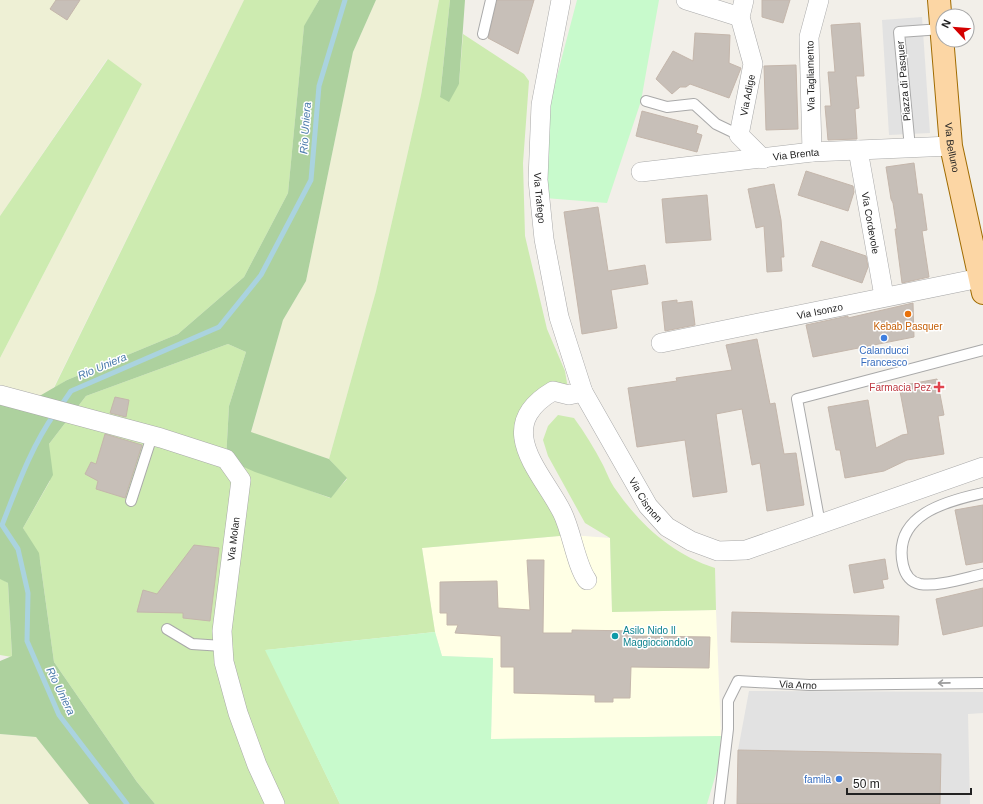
<svg xmlns="http://www.w3.org/2000/svg" width="983" height="804" font-family="Arial,sans-serif">
<style>
.education{fill:#ffffe5}
.farmland{fill:#eef0d5}
.grass{fill:#cdebb0}
.forest{fill:#add19e}
.park{fill:#c8facc}
.parking{fill:#e2e2e2}
.lines{fill:none;stroke-linecap:round;stroke-linejoin:round}
.stream{stroke:#aad3df;stroke-width:5}
.building{fill:#c7bfb8;stroke:#c4b6ab}
.service-casing{stroke:#a9a9a9;stroke-width:12}
.minor-casing{stroke:#a9a9a9;stroke-width:20}
.primary-casing{stroke:#a06b00;stroke-width:24}
.service{stroke:#fff;stroke-width:10}
.minor{stroke:#fff;stroke-width:19}
.primary{stroke:#fcd6a4;stroke-width:22}
.oneway{stroke:#9c9c9c}
.food-dot{fill:#e8710a;stroke:#fff;stroke-width:1.5}
.shop-dot{fill:#3f7fe0;stroke:#fff;stroke-width:1.5}
.health-dot{fill:#e0444e;stroke:#fff;stroke-width:1.5}
.culture-dot{fill:#0f9aa8;stroke:#fff;stroke-width:1.5}
.labels{text-anchor:middle;stroke-width:3;stroke-linejoin:round;paint-order:stroke}
.street-label{font-size:10px;fill:#222;stroke:#fff}
.food-label{font-size:10px;fill:#c56008;stroke:#fff}
.shop-label{font-size:10px;fill:#366cbe;stroke:#fff}
.health-label{font-size:10px;fill:#be3a42;stroke:#fff;text-anchor:end}
.culture-label{font-size:10px;fill:#0d838f;stroke:#fff;text-anchor:start}
.water-label{font-size:11px;font-style:italic;fill:#4a7aab;stroke:#fff}
</style>
<rect width="100%" height="100%" fill="#f2efe9"/>
<path class="education" d="M 571,535 L 610,538 L 612,612 L 716,610 L 721,736 L 491,739 L 493,658 L 442,656 L 435,632 L 422,548 Z"/>
<path class="farmland" d="M 0,0 L 244,0 L 44,407 L 0,403 L 0,358 L 142,84 L 107,59 L 0,216 Z
M 376,0 L 439,0 L 421,95 L 376,291 L 329,459 L 251,433 L 283,320 L 306,281 L 353,52 Z
M 0,734 L 36,737 L 89,804 L 0,804 Z"/>
<path class="grass" d="M 244,0 L 319,0 L 304,27 L 288,193 L 244,277 L 178,334 L 67,380 L 54,388 Z
M 439,0 L 450,0 L 440,97 L 459,84 L 463,34 L 524,74 L 529,81 L 523,163 L 525,236 L 547,329 L 565,371 L 569,395 L 553,391 L 524,429 L 571,535 L 422,548 L 435,632 L 266,650 L 340,804 L 155,804 L 137,782 L 54,662 L 40,560 L 23,528 L 50,481 L 49,444 L 86,396 L 228,344 L 246,352 L 229,406 L 226,459 L 330,498 L 347,479 L 329,459 L 376,291 L 421,95 Z
M 108,59 L 142,84 L 0,358 L 0,216 Z
M 558,415 L 574,418 C 585,433 594,448 603,465 C 607,473 610,482 616,490 C 641,526 674,555 715,568 L 716,610 L 612,612 L 610,538 L 585,523 L 548,456 L 543,440 L 548,426 Z
M 0,578 L 8,583 L 12,657 L 0,655 Z"/>
<path class="forest" d="M 319,0 L 376,0 L 353,52 L 306,281 L 283,320 L 251,432 L 329,459 L 347,478 L 331,498 L 255,472 L 226,459 L 229,406 L 246,352 L 228,344 L 86,396 L 49,444 L 53,475 L 23,528 L 39,553 L 54,662 L 137,782 L 155,804 L 89,804 L 36,737 L 0,734 L 0,661 L 12,656 L 8,583 L 0,579 L 0,403 L 24,405 L 67,380 L 178,334 L 244,277 L 288,193 L 304,26 Z
M 450,0 L 465,0 L 459,84 L 449,102 L 440,97 Z"/>
<path class="park" d="M 577,0 L 659,0 L 641,101 L 607,203 L 545,198 L 548,110 Z
M 435,632 L 442,656 L 493,658 L 491,739 L 721,736 L 718,767 L 707,804 L 340,804 L 265,650 Z"/>
<path class="parking" d="M 922,17 L 930,133 L 889,135 L 882,20 Z
M 749,691 L 983,692 L 983,713 L 968,714 L 970,804 L 940,804 L 941,754 L 738,750 Z"/>
<g class="lines">
<path class="stream" d="M 60,407 L 71,391 L 219,327 L 261,275 L 311,180 L 319,86 L 345,0
M 55,413 C 31,447 17,487 2,525 L 18,549 L 28,593 L 27,641 L 59,715 L 127,804"/>
</g>
<path class="building" d="M 56,0 L 80,0 L 67,20 L 50,9 Z
M 497,0 L 534,0 L 518,54 L 488,38 Z
M 762,0 L 790,0 L 783,23 L 762,17 Z
M 860,23 L 864,76 L 856,76 L 859,108 L 855,109 L 857,139 L 828,140 L 825,106 L 831,106 L 828,72 L 835,72 L 831,25 Z
M 695,33 L 730,35 L 729,63 L 741,68 L 729,98 L 690,84 L 686,87 L 680,87 L 672,94 L 656,79 L 673,51 L 693,61 Z
M 796,65 L 798,129 L 766,130 L 764,66 Z
M 642,111 L 698,126 L 696,133 L 702,135 L 697,152 L 636,136 Z
M 914,163 L 918,194 L 922,194 L 927,230 L 922,231 L 929,277 L 902,283 L 895,229 L 897,229 L 893,203 L 891,199 L 886,167 Z
M 806,171 L 853,186 L 854,192 L 848,211 L 798,195 Z
M 774,184 L 781,220 L 784,257 L 781,257 L 782,271 L 767,272 L 764,226 L 756,228 L 748,189 Z
M 707,195 L 711,240 L 666,243 L 662,199 Z
M 598,207 L 608,271 L 645,265 L 648,284 L 611,290 L 617,328 L 582,334 L 564,212 Z
M 821,241 L 866,256 L 868,267 L 862,283 L 812,266 Z
M 677,300 L 677,303 L 692,301 L 695,325 L 665,331 L 662,302 Z
M 913,303 L 914,337 L 813,357 L 806,325 L 848,316 L 848,318 Z
M 757,339 L 770,404 L 775,403 L 784,454 L 796,453 L 804,505 L 767,511 L 760,463 L 752,465 L 742,409 L 716,414 L 727,492 L 693,497 L 685,440 L 637,447 L 628,388 L 677,381 L 676,378 L 732,370 L 726,345 Z
M 937,379 L 944,415 L 938,416 L 944,454 L 907,460 L 884,471 L 845,478 L 840,450 L 836,450 L 828,407 L 868,400 L 876,448 L 902,435 L 908,434 L 899,386 Z
M 115,397 L 129,400 L 126,417 L 110,413 Z
M 105,434 L 142,445 L 125,498 L 96,489 L 98,481 L 85,474 L 91,462 L 96,464 Z
M 983,505 L 983,562 L 966,565 L 955,510 Z
M 194,545 L 219,548 L 210,621 L 183,618 L 183,613 L 137,612 L 143,590 L 157,594 Z
M 885,559 L 888,579 L 882,580 L 884,588 L 854,593 L 849,565 Z
M 527,560 L 544,560 L 543,633 L 572,633 L 572,630 L 638,631 L 638,636 L 710,637 L 709,668 L 631,667 L 630,698 L 613,698 L 613,702 L 595,702 L 595,695 L 514,693 L 514,667 L 501,667 L 501,636 L 455,633 L 458,625 L 447,625 L 447,613 L 440,613 L 440,582 L 497,581 L 498,608 L 530,610 Z
M 983,588 L 983,626 L 943,635 L 936,599 Z
M 732,612 L 899,616 L 898,645 L 731,642 Z
M 738,750 L 941,754 L 940,804 L 737,804 Z"/>
<g class="lines">
<defs>
<g id="service">
<path d="M 483,34 L 491,0"/>
<path d="M 646,101 L 667,107 L 694,104 L 716,124 L 739,135"/>
<path d="M 910,148 L 899,32 L 942,29"/>
<path d="M 983,493 C 946,501 892,515 903,565 C 905,574 910,582 920,584 C 937,587 965,578 983,574"/>
<path d="M 131,501 L 152,436"/>
<path d="M 820,524 L 797,399 L 983,350"/>
<path d="M 167,629 L 192,644 L 223,646"/>
<path id="s1" d="M 719,804 L 728,729 L 728,701 L 738,681 L 809,685 L 983,683"/>
</g>
<g id="minor">
<path id="s2" d="M 561,0 L 541,105 L 538,180 L 544,239 L 559,317 L 583,392 L 648,506 L 667,527 L 691,541 L 718,551 L 746,550 L 983,467"/>
<path d="M 686,0 L 740,17"/>
<path d="M 744,0 L 740,17 L 753,64 L 739,135 L 763,159"/>
<path id="s3" d="M 858,150 L 884,296"/>
<path d="M 812,152 L 809,37 L 819,0"/>
<path id="s4" d="M 641,172 L 812,152 L 951,146"/>
<path id="s5" d="M 661,343 L 980,278"/>
<path d="M 583,392 L 569,395 L 553,391 C 492,427 541,471 562,512 C 572,532 576,565 587,580"/>
<path d="M 0,395 L 161,438 L 226,459 L 241,480 L 222,631 L 224,662 L 238,713 L 257,765 L 275,804"/>
</g>
<g id="primary">
<path id="s6" d="M 939,0 L 951,146 L 983,293"/>
</g>
</defs>
<use href="#service" class="service-casing"/>
<use href="#minor" class="minor-casing"/>
<use href="#primary" class="primary-casing"/>
<use href="#service" class="service"/>
<use href="#minor" class="minor"/>
<use href="#primary" class="primary"/>
</g>
<defs><path id="oneway-shaft" d="M-6 0H5M1.5-3L5.5 0L1.5 3" fill="none" stroke-width="1.6" stroke-linecap="round" stroke-linejoin="round"/></defs>
<use class="oneway" href="#oneway-shaft" transform="translate(944 683) rotate(179)"/>
<circle class="food-dot" cx="908" cy="314" r="4"/>
<g class="shop-dot">
<circle cx="884" cy="338" r="4"/>
<circle cx="839" cy="779" r="4"/>
</g>
<path class="health-dot" d="M937 381h4v4h4v4h-4v4h-4v-4h-4v-4h4z"/>
<circle class="culture-dot" cx="615" cy="636" r="4"/>
<g class="labels">
<g class="street-label">
<text transform="translate(810 76) rotate(-91)" y="4">Via Tagliamento</text>
<text transform="translate(903 81) rotate(-95)" y="4">Piazza di Pasquer</text>
<text transform="translate(747 95) rotate(-79)" y="4">Via Adige</text>
<text dy="4" stroke="none"><textPath href="#s6" startOffset="148">Via Belluno</textPath></text>
<text dy="4" stroke="none"><textPath href="#s4" startOffset="156">Via Brenta</textPath></text>
<text dy="4" stroke="none"><textPath href="#s2" startOffset="200">Via Trafego</textPath></text>
<text dy="4" stroke="none"><textPath href="#s3" startOffset="74">Via Cordevole</textPath></text>
<text dy="4" stroke="none"><textPath href="#s5" startOffset="162">Via Isonzo</textPath></text>
<text dy="4" stroke="none"><textPath href="#s2" startOffset="524">Via Cismon</textPath></text>
<text transform="translate(233 539) rotate(-83)" y="4">Via Molan</text>
<text dy="4" stroke="none"><textPath href="#s1" startOffset="186">Via Arno</textPath></text>
</g>
<g class="food-label">
<text x="908" y="330">Kebab Pasquer</text>
</g>
<g class="shop-label">
<text x="884" y="354">Calanducci<tspan x="884" dy="12">Francesco</tspan></text>
<text x="831" y="783" text-anchor="end">famila</text>
</g>
<g class="health-label">
<text x="931" y="391">Farmacia Pez</text>
</g>
<g class="culture-label">
<text x="623" y="634">Asilo Nido Il<tspan x="623" dy="12">Maggiociondolo</tspan></text>
</g>
<g class="water-label">
<text transform="translate(305 128) rotate(-86)" y="4">Rio Uniera</text>
<text transform="translate(102 366) rotate(-23)" y="4">Rio Uniera</text>
<text transform="translate(61 691) rotate(64)" y="4">Rio Uniera</text>
</g>
</g>
<g transform="translate(955 28) rotate(296)"><circle r="19" fill="#ffffff" stroke="#a7a7a7"/>
<path d="M0-3L7 15L0 10L-7 15Z" fill="#d40000"/>
<text y="-6" font-size="11" font-weight="bold" text-anchor="middle" fill="#222222">N</text>
</g>
<path d="M847 788v6h124v-6" fill="none" stroke="#222222" stroke-width="2"/>
<text x="853" y="788" font-size="12" fill="#222222" stroke="#ffffff" stroke-width="3" paint-order="stroke">50 m</text>
</svg>
